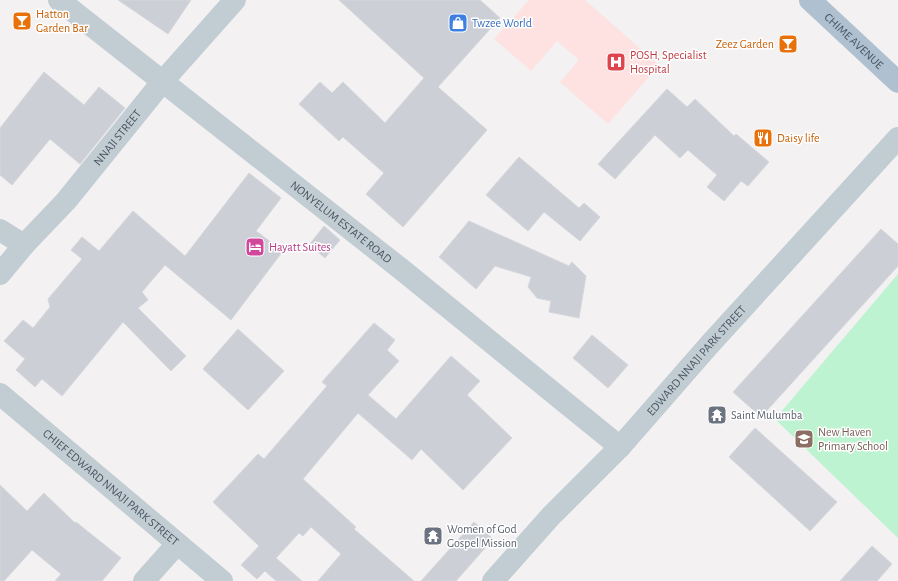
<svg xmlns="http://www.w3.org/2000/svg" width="898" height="581" font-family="'Alegreya Sans',sans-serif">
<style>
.medical{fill:#fde2e1}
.green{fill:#bdf3d0}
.building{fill:#ccd0d6;stroke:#d4d7dc}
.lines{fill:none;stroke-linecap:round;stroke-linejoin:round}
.street{stroke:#c1ccd3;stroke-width:22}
.primary{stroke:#afc1d1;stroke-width:22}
.labels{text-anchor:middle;stroke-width:3;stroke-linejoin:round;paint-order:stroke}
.food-label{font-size:12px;fill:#c56008;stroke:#fff;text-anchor:start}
.shop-label{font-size:12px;fill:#366cbe;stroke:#fff;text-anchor:start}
.street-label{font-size:12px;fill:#475560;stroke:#fff}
.health-label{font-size:12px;fill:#be3a42;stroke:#fff;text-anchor:start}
.hotel-label{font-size:12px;fill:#b23c85;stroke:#fff;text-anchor:start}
.worship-label{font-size:12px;fill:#5b616d;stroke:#fff;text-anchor:start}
.education-label{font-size:12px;fill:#785e54;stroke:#fff;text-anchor:start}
</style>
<rect width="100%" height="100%" fill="#f3f1f1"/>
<path class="medical" d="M 529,0 L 585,0 L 659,65 L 608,124 L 560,82 L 579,60 L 557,41 L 531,71 L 494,39 Z"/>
<path class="green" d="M 898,274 L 898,538 L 775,419 Z"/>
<path class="building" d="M 118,0 L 191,0 L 168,34 Z
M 339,0 L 480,0 L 500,18 L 438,87 L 487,130 L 403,227 L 366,194 L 384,173 L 343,137 L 339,141 L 299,104 L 320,82 L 332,93 L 343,82 L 385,123 L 424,78 Z
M 44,72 L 84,105 L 99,87 L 125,108 L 80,164 L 50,139 L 12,185 L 0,175 L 0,128 Z
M 667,89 L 687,107 L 695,99 L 734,136 L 736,134 L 769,162 L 748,186 L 741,181 L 724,201 L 707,187 L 717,175 L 688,150 L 680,158 L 655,135 L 615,179 L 598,164 Z
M 519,157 L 579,208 L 584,203 L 600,217 L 580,241 L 544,212 L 528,231 L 486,195 Z
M 249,173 L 281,198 L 256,231 L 283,251 L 231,320 L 165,265 L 142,292 L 148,300 L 138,308 L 186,356 L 171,371 L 123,322 L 62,396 L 42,379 L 35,387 L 16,370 L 25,359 L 4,341 L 23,320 L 33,328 L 50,307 L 48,299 L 82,259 L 71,250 L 82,237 L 99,251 L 133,211 L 185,256 Z
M 469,221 L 569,266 L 572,262 L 586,276 L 579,318 L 549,312 L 551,301 L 537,298 L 528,287 L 531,277 L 495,266 L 476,289 L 439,257 Z
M 324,226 L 340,240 L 325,258 L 309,245 Z
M 881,229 L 898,244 L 898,266 L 761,417 L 733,392 Z
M 374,323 L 395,340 L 387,350 L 399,361 L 368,395 L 396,419 L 451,356 L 480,381 L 467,395 L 512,438 L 463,490 L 421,449 L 412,460 L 358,413 L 303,479 L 356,527 L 354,529 L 414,581 L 318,581 L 341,554 L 311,527 L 303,536 L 299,533 L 276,558 L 302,581 L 276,581 L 265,571 L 257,579 L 241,565 L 259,546 L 213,502 L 258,454 L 264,459 L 327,386 L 322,382 Z
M 238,329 L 284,371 L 248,410 L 203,369 Z
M 592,335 L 628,365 L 608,388 L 573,358 Z
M 755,428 L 837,502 L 810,531 L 729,457 Z
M 0,485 L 27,511 L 44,493 L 75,523 L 76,522 L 121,558 L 102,581 L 55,581 L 61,574 L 32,550 L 4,581 L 0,581 Z
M 474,522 L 493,539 L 456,581 L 421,581 Z
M 872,546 L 892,564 L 877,581 L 840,581 Z"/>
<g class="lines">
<g class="street">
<path id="s1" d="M 59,0 L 401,269 L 620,447"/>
<path d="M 0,230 L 24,245"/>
<path id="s2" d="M 0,274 L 24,245 L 66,201 L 163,81 L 235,0"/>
<path id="s3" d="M 0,394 L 222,581"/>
<path d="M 144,581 L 177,544"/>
<path id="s4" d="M 493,581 L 551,516 L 620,447 L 710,344 L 898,138"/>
</g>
<path class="primary" id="s5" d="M 810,0 L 898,82"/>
</g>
<defs>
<symbol id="bar-square" viewBox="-11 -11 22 22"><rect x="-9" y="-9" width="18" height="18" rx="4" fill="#e8710a" stroke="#fff"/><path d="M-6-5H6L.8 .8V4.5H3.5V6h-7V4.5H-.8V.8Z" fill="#fff"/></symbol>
<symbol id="shop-square" viewBox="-11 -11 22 22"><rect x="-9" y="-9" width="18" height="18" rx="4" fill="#3f7fe0" stroke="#fff"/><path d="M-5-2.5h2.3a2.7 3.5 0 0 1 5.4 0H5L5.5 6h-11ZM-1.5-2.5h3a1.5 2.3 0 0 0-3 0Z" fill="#fff"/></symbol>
<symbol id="hospital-square" viewBox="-11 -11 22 22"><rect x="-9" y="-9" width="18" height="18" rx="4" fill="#e0444e" stroke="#fff"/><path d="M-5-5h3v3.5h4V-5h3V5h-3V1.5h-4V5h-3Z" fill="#fff"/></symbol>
<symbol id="restaurant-square" viewBox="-11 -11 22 22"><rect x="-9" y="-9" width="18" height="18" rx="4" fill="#e8710a" stroke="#fff"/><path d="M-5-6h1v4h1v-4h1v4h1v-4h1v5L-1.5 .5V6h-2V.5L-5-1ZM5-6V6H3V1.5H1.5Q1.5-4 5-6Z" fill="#fff"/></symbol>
<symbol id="hotel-square" viewBox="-11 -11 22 22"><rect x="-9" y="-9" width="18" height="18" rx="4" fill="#d1479c" stroke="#fff"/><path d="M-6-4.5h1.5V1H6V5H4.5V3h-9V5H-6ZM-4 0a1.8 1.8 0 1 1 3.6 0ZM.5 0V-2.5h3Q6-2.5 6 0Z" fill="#fff"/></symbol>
<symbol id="temple-square" viewBox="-11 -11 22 22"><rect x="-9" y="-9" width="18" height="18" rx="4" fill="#6b7280" stroke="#fff"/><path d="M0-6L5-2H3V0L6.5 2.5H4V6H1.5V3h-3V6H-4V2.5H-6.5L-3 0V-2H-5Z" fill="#fff"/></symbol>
<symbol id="school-square" viewBox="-11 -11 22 22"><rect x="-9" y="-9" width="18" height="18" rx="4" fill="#8d6e63" stroke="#fff"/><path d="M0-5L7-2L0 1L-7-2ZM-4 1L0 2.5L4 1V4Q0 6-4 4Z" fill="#fff"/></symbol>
</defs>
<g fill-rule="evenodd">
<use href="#bar-square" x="11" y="10" width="22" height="22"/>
<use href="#shop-square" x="447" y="12" width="22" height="22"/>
<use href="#bar-square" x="777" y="33" width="22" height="22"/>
<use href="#hospital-square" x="605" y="51" width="22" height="22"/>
<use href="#restaurant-square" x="752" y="127" width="22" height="22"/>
<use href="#hotel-square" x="244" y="236" width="22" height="22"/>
<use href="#temple-square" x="706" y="404" width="22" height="22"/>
<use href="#school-square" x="793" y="428" width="22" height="22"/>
<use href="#temple-square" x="422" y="525" width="22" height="22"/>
</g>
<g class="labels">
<g class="food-label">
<text x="36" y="18">Hatton<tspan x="36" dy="14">Garden Bar</tspan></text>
<text x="774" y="48" text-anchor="end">Zeez Garden</text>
<text x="777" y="142">Daisy life</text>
</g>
<g class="shop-label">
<text x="472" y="27">Twzee World</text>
</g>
<g class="street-label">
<text dy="4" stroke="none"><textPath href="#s5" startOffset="60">CHIME AVENUE</textPath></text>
<text dy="4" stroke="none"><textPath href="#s2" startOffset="180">NNAJI STREET</textPath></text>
<text dy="4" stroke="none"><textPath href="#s1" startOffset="359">NONYELUM ESTATE ROAD</textPath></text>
<text dy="4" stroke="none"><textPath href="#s4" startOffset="300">EDWARD NNAJI PARK STREET</textPath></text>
<text dy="4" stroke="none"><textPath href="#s3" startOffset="145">CHIEF EDWARD NNAJI PARK STREET</textPath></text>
</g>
<g class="health-label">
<text x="630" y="59">POSH, Specialist<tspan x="630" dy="14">Hospital</tspan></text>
</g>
<g class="hotel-label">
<text x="269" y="251">Hayatt Suites</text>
</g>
<g class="worship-label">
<text x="731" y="419">Saint Mulumba</text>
<text x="447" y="533">Women of God<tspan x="447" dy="14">Gospel Mission</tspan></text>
</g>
<g class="education-label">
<text x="818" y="436">New Haven<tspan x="818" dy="14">Primary School</tspan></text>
</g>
</g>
</svg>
